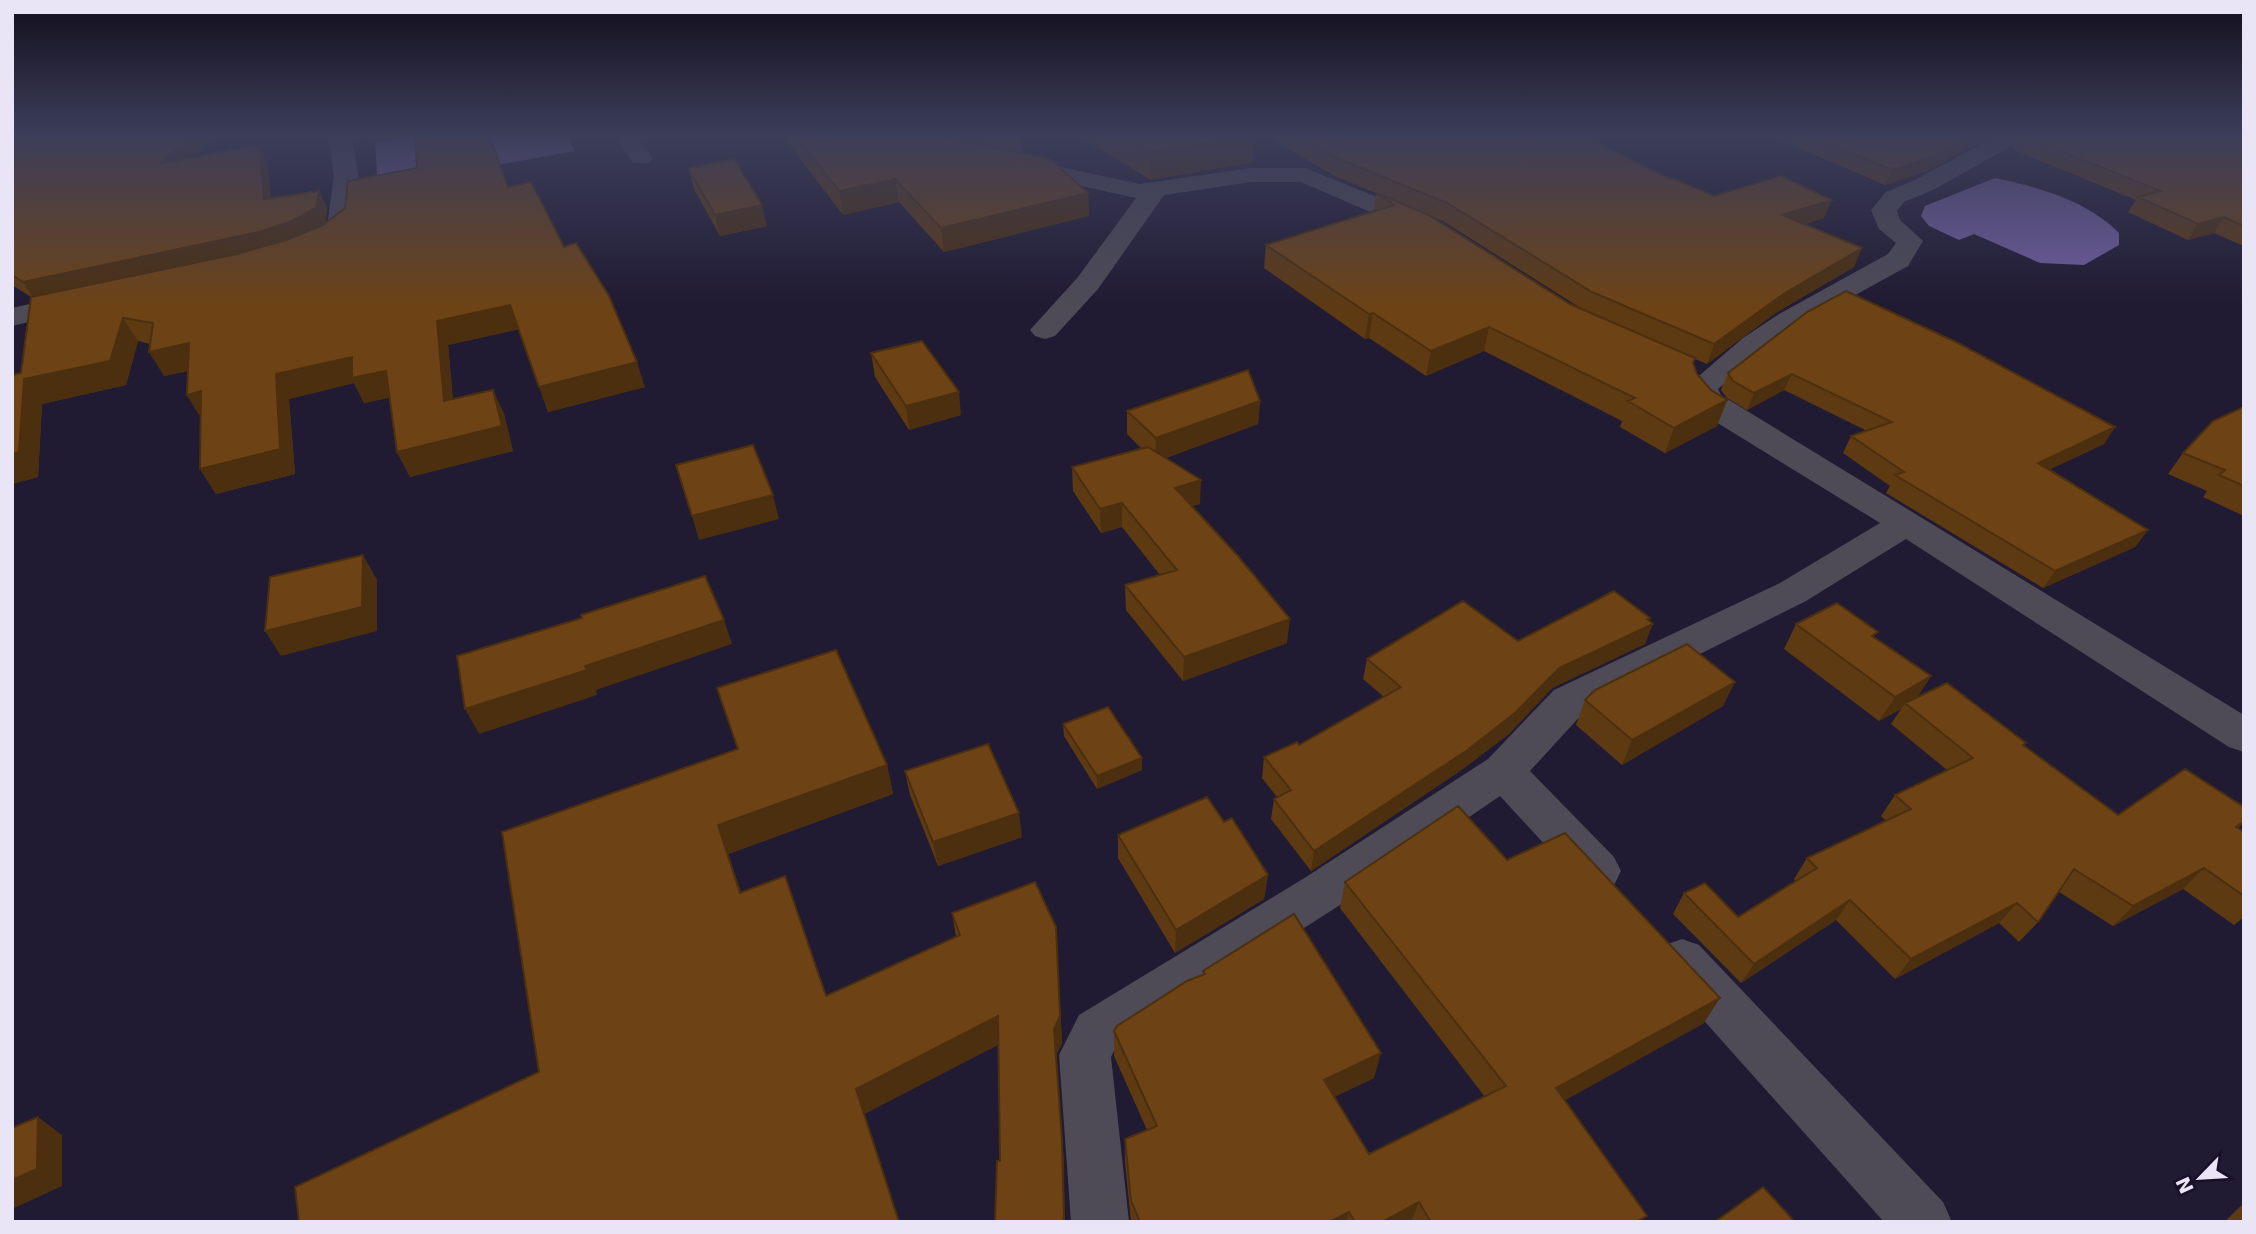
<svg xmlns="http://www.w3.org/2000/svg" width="2256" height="1234" font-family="'DejaVu Sans',sans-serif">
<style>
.water{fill:#715fa1}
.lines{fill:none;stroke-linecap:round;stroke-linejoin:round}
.street{fill:#4e4b57;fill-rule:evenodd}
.wall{fill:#5e3a13;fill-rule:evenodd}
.shaded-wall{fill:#4c2f0f}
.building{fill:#6d4316;stroke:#4c2f0f;stroke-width:2}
</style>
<rect width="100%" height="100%" fill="#201a32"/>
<path class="water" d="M 427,135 L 567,135 L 575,151 L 378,186 L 375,142 Z
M 1995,178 C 2038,187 2088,201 2119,233 L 2119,245 L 2084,265 L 2040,263 L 1974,234 L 1959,240 L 1929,226 L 1921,216 L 1925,206 Z"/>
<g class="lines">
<path class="street" d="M 328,135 L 352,135 L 358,175 L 353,230 C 343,244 322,257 305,253 L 301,247 L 305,241 L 327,227 L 334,175 Z
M 614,135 L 636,135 L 653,158 L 649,163 L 633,163 Z
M 1998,135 L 2026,135 L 2022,140 L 1933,190 L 1904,202 L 1897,211 L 1900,220 L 1923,241 L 1908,266 L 1799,326 L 1765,350 L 1718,389 L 1721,395 L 2244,715 L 2244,752 L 2229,747 L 1906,539 L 1806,601 L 1584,712 L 1530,771 L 1614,857 L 1621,871 L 1614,885 L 1598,891 L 1582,885 L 1500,796 L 1340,905 L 1115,1049 L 1111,1057 L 1129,1222 L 1071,1222 L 1059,1055 L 1079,1015 L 1306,877 L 1488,759 L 1554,690 L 1780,583 L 1880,523 L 1703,414 L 1690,398 L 1686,387 L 1743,338 L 1779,314 L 1888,254 L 1896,243 L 1879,229 L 1871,210 L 1886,192 L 1915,180 Z
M 1018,158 L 1140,184 L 1251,168 L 1305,168 L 1432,219 L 1436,225 L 1432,231 L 1423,233 L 1414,231 L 1301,182 L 1251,182 L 1164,195 L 1098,289 L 1055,336 L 1045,339 L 1035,336 L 1030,330 L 1078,277 L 1136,198 L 1009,170 L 1006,165 L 1009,160 Z
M 78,293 L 88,296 L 92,302 L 88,308 L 12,326 L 12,308 Z
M 1682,939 L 1699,945 L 1943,1202 L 1952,1222 L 1884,1222 L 1665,977 L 1657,961 L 1665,945 Z"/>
</g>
<path class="wall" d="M 12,135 L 195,157 L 267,162 L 271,198 L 319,191 L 327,208 L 325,224 L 508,187 L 564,247 L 645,387 L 548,412 L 519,329 L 448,345 L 453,399 L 493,390 L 504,414 L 513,451 L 410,477 L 397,452 L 390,397 L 364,403 L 354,383 L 289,399 L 295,474 L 216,494 L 200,469 L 201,418 L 187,395 L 188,371 L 164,376 L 150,344 L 138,341 L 126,385 L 42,404 L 38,477 L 12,484 L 12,375 L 21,373 L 31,297 L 12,285 Z
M 782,135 L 1021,135 L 1022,153 L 1088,193 L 1089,216 L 944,252 L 899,202 L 843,215 Z
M 1080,135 L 1255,135 L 1253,162 L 1151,180 L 1080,137 Z
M 1277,135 L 1582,135 L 1670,179 L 1714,196 L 1824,218 L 1805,224 L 1854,267 L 1777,312 L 1707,364 L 1695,359 L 1693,364 L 1697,374 L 1711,390 L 1727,400 L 1717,426 L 1665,453 L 1620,427 L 1622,421 L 1484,351 L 1426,376 L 1369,338 L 1365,339 L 1264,268 L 1266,245 L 1373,212 L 1376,193 L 1335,176 L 1276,142 ZM 1384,196 L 1443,221 L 1582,309 L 1570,304 Z
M 1768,135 L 1993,135 L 1927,171 L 1885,185 Z
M 2019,135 L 2244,135 L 2244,246 L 2214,233 L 2188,240 L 2128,212 L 2136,200 L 2012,149 Z
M 688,168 L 767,226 L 720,236 L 694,189 Z
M 1807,312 L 2115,427 L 2104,444 L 2050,469 L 2148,530 L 2135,547 L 2043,588 L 1886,493 L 1890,486 L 1843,453 L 1851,436 L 1867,431 L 1784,390 L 1747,410 L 1727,398 L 1721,390 L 1728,373 Z
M 871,353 L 961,415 L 909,430 L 875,377 Z
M 1260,401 L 1258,424 L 1166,458 L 1200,504 L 1192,506 L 1287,643 L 1183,681 L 1126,610 L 1125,585 L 1160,575 L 1122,527 L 1101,533 L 1073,491 L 1072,467 L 1141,448 L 1127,434 L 1127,411 Z
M 2244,407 L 2244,516 L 2203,497 L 2207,491 L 2168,474 L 2183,453 Z
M 1650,618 L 1645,644 L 1552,688 L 1509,734 L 1460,771 L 1311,871 L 1271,819 L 1274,799 L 1277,797 L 1262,778 L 1264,757 L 1299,745 L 1384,697 L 1363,679 L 1367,659 L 1518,641 Z
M 1796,624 L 1875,638 L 1931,676 L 1917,697 L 2024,746 L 2118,815 L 2244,822 L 2238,828 L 2244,832 L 2244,917 L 2234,925 L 2183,889 L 2113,926 L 2059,892 L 2038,922 L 2019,942 L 1999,923 L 1895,979 L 1836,920 L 1741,983 L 1673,914 L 1684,893 L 1738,917 L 1796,881 L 1794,879 L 1807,858 L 1886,821 L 1881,816 L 1895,795 L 1947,770 L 1891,724 L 1901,709 L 1879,721 L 1784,649 Z
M 1585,700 L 1723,706 L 1622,765 L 1576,725 Z
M 1063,724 L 1142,770 L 1097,789 L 1064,736 Z
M 887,765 L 893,794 L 728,854 L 741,893 L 826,996 L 956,937 L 952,913 L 1056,927 L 1062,1043 L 1056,1055 L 1064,1166 L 1000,1161 L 999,1044 L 864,1114 L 539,1072 L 502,832 Z
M 905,771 L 1022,837 L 938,866 L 910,795 Z
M 1224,822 L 1268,875 L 1264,899 L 1175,953 L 1118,858 L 1118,835 Z
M 1507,860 L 1704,1023 L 1565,1100 L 1643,1222 L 1131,1222 L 1125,1162 L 1125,1139 L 1147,1130 L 1114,1056 L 1114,1031 L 1203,975 L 1203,971 L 1374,1078 L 1334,1097 L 1369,1154 L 1485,1097 L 1340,908 L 1345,882 Z
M 2244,1203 L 2244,1222 L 2224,1222 Z"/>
<path class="shaded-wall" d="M 191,135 L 218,135 L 171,180 L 161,163 Z
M 1255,135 L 1253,162 L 1151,180 L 1151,152 Z
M 1973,135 L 1993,135 L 1927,171 L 1885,185 L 1892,170 Z
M 259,145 L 267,162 L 273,217 L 264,199 Z
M 895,179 L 899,202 L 843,215 L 839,191 Z
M 319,191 L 327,208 L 325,225 L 298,240 L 35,300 L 23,282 Z
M 1088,193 L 1089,216 L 944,252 L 941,228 Z
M 1832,200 L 1824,218 L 1775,234 L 1782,215 Z
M 762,205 L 767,226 L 720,236 L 715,215 Z
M 2224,217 L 2214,233 L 2188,240 L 2198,224 Z
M 1862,248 L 1854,267 L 1777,312 L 1707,364 L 1714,344 L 1785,293 Z
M 510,305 L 520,329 L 448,345 L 455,426 L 444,401 L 437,321 Z
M 1373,313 L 1369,338 L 1365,339 L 1369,314 Z
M 123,318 L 138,341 L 126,385 L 42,404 L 38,477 L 12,484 L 12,454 L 24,379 Z
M 1489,327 L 1484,351 L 1426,376 L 1431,351 Z
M 189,343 L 203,367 L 164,376 L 149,352 Z
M 352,357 L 386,371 L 398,396 L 364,403 L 354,383 L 289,399 L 295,474 L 216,494 L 200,469 L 276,374 Z
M 637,362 L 645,387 L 548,412 L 539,387 Z
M 1792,374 L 1784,390 L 1747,410 L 1754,393 Z
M 493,390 L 504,414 L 513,451 L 410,477 L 397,452 Z
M 201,391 L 202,419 L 187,395 Z
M 959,392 L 961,415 L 909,430 L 906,406 Z
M 1727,400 L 1717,426 L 1665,453 L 1674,428 Z
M 1260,401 L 1258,424 L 1155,462 L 1156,438 Z
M 2115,427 L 2104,444 L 2028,480 L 2038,463 Z
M 1201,480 L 1200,504 L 1174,512 L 1175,488 Z
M 773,495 L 779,519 L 699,540 L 692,516 Z
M 1122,503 L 1122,527 L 1101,533 L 1100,509 Z
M 2148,530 L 2135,547 L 2043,588 L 2055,571 Z
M 363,555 L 377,580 L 377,631 L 281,656 L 265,631 Z
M 1650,618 L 1646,627 L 1653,624 L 1645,644 L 1552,688 L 1509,734 L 1460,771 L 1311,871 L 1314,851 L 1559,668 Z
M 1290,619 L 1287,643 L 1183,681 L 1184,657 Z
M 724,620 L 732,644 L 596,690 L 597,695 L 479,734 L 465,709 L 585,666 Z
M 1931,676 L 1915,701 L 1905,703 L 1901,709 L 1879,721 L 1895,697 Z
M 1735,682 L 1723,706 L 1622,765 L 1632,740 Z
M 1142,758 L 1142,770 L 1097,789 L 1097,776 Z
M 887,765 L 893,794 L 728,854 L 751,921 L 740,893 L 718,825 Z
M 1019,813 L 1022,837 L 938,866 L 933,842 Z
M 2204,868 L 2183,889 L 2113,926 L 2133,906 Z
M 1268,875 L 1264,899 L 1175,953 L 1176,930 Z
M 1850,900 L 1836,920 L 1741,983 L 1754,964 Z
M 2017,903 L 1999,923 L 1895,979 L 1911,959 Z
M 1056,927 L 1062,1043 L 1056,1055 L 1064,1166 L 1065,1222 L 1064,1222 L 1054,1029 Z
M 1720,998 L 1704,1023 L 1544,1112 L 1556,1088 Z
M 998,1016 L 1002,1043 L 864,1114 L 856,1089 Z
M 1381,1053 L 1374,1078 L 1318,1105 L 1324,1080 Z
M 38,1117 L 62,1135 L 62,1186 L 12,1209 L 12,1180 Z
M 1419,1202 L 1411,1222 L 1382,1222 Z
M 1349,1212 L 1346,1222 L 1329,1222 Z"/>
<path class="building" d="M 12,135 L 191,135 L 161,163 L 259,145 L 264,199 L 319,191 L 316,208 L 290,222 L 259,232 L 23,282 L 12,275 Z
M 415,135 L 489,135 L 508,187 L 531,182 L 564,247 L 576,243 L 609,296 L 637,362 L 539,387 L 510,305 L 437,321 L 444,401 L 493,390 L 502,426 L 397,452 L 386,371 L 352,378 L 352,357 L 276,374 L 280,449 L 200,469 L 201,391 L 187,395 L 189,343 L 149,352 L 153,323 L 123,318 L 110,361 L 24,379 L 19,452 L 12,454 L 12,375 L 21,373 L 31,297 L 237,254 L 286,240 L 323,225 L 345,208 L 348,181 L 417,168 Z
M 795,135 L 935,135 L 1050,159 L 1088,193 L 941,228 L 895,179 L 839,191 Z
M 1122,135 L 1255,135 L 1151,152 Z
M 1295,135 L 1582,135 L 1670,179 L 1673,178 L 1714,196 L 1781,176 L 1832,200 L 1782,215 L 1862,248 L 1785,293 L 1714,344 L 1592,292 L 1447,203 L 1337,158 Z
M 1808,135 L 1973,135 L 1934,156 L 1892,170 Z
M 2020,135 L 2244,135 L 2244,226 L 2224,217 L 2198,224 L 2138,197 L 2161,191 Z
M 734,159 L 762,205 L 715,215 L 688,168 Z
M 1376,193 L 1427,214 L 1570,304 L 1695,358 L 1693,363 L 1697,374 L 1711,390 L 1727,400 L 1674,428 L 1628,401 L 1635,398 L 1489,327 L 1431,351 L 1373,313 L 1369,314 L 1266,245 L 1394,205 Z
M 1846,291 L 1958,343 L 2115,427 L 2038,463 L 2148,530 L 2055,571 L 1895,475 L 1904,472 L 1851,436 L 1892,422 L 1792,374 L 1754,393 L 1733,381 L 1728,373 L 1807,312 Z
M 922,341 L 959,392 L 906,406 L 871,353 Z
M 1248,370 L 1260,401 L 1156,438 L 1127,411 Z
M 2244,407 L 2244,486 L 2219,475 L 2225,470 L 2183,453 L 2213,421 Z
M 753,445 L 773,495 L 692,516 L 676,465 Z
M 1148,447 L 1201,480 L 1175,488 L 1238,556 L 1290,619 L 1184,657 L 1125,585 L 1177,570 L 1122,503 L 1100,509 L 1072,467 Z
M 363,555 L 362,607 L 265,631 L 270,577 Z
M 705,576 L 724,620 L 585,666 L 587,670 L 465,709 L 457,656 L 582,618 L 581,615 Z
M 1614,591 L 1650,618 L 1647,619 L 1653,624 L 1559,668 L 1515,713 L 1466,751 L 1314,851 L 1274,799 L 1291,790 L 1264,757 L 1297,742 L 1299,745 L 1401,687 L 1367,659 L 1463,601 L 1518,641 Z
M 1837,603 L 1878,632 L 1872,636 L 1931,676 L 1895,697 L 1796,624 Z
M 1687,644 L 1735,682 L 1632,740 L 1585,700 L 1595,690 Z
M 836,650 L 887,765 L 718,825 L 740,893 L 785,876 L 826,996 L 960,935 L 952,913 L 1035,882 L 1056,927 L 1060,1016 L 1054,1029 L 1062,1141 L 1064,1222 L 995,1222 L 997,1161 L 1000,1161 L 998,1016 L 856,1089 L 899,1222 L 299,1222 L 295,1187 L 539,1072 L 502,832 L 738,749 L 717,688 Z
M 1947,683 L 2026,743 L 2023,745 L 2118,815 L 2185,769 L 2244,807 L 2244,821 L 2236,827 L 2244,832 L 2244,896 L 2204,868 L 2133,906 L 2074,869 L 2038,922 L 2017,903 L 1911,959 L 1850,900 L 1754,964 L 1684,893 L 1705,883 L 1738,917 L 1817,868 L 1807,858 L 1911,809 L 1895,795 L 1973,758 L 1905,703 Z
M 1108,707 L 1142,758 L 1097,776 L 1063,724 Z
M 988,744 L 1019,813 L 933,842 L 905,771 Z
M 1207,797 L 1224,822 L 1232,818 L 1268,875 L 1176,930 L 1118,835 Z
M 1458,806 L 1507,860 L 1565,833 L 1720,998 L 1556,1088 L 1647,1216 L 1636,1222 L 1431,1222 L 1419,1202 L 1382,1222 L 1355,1222 L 1349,1212 L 1329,1222 L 1140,1222 L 1131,1201 L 1125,1139 L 1157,1126 L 1114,1031 L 1117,1026 L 1187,981 L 1205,974 L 1203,971 L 1294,914 L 1381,1053 L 1324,1080 L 1369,1154 L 1506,1086 L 1345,882 Z
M 38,1117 L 37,1169 L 12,1180 L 12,1128 Z
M 1763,1187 L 1795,1222 L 1715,1222 Z"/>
<linearGradient id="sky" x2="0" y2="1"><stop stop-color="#120e1c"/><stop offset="0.44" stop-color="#3c3e5a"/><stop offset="1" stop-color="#3c3e5a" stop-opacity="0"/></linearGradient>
<rect width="2256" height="307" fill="url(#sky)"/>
<rect width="2256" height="1234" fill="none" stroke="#e9e5f6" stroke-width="28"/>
<g transform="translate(2200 1178) rotate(245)" stroke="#171028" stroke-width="5" paint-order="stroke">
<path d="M0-5L12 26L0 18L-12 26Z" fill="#e9e5f6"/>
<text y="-10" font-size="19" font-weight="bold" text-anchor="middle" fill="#e9e5f6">N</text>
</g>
</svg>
